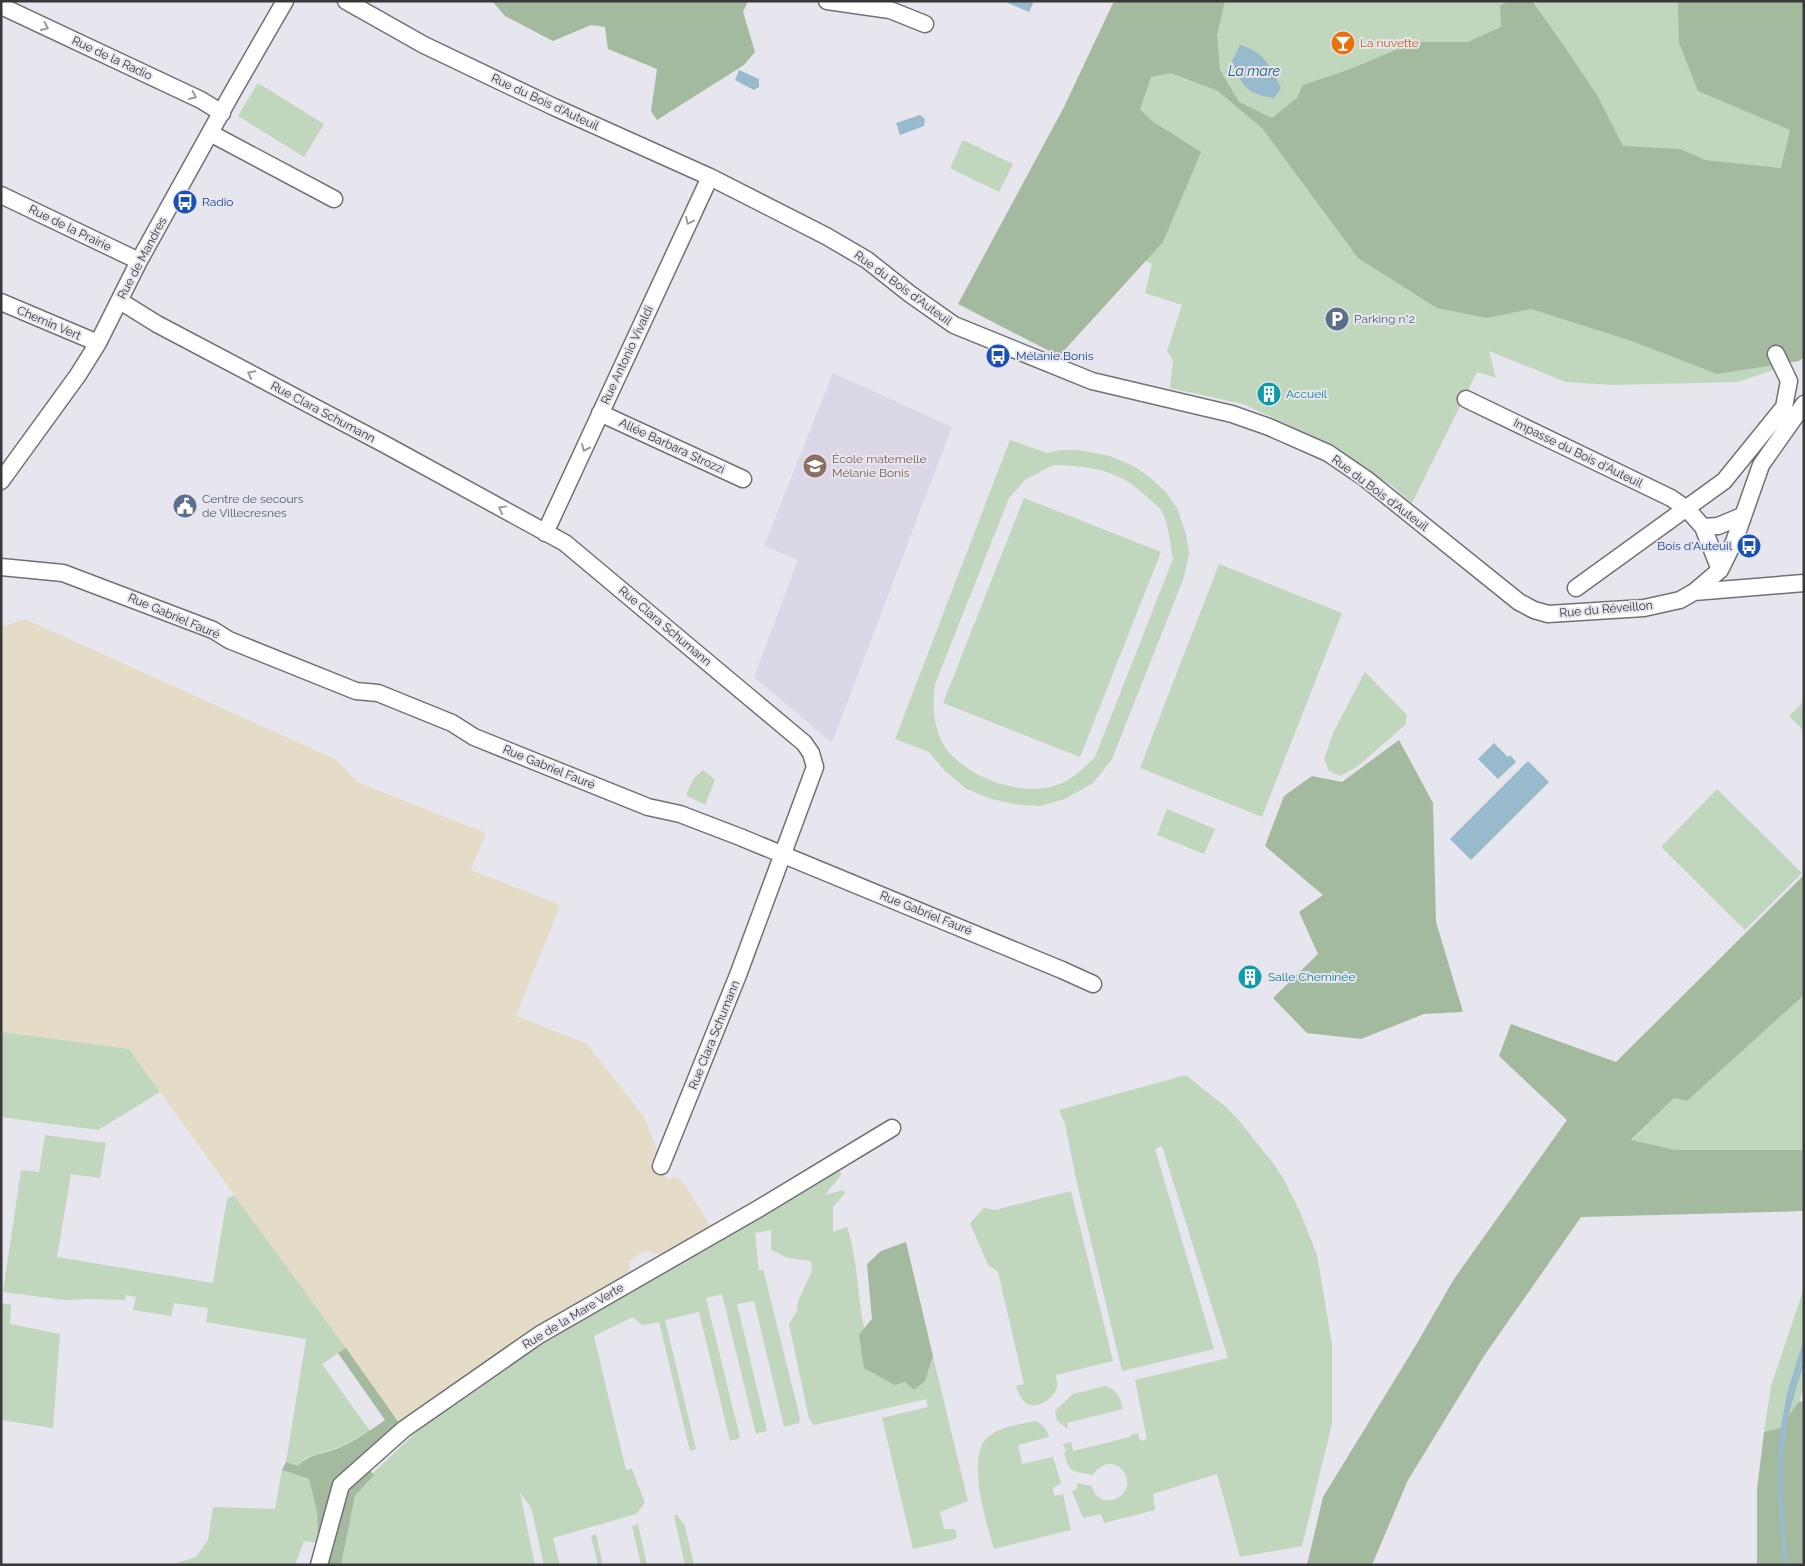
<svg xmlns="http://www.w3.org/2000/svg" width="1805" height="1566" font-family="Raleway,sans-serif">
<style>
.built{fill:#dcd7e7}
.industrial{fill:#e5dcc7}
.green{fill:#c0d6bd;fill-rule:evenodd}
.forest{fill:#a3ba9f}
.water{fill:#97bbcc}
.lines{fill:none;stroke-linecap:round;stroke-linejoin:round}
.stream{stroke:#97bbcc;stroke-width:4.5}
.minor-casing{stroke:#727077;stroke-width:19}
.minor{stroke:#fff;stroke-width:16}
.oneway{stroke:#9c9b9c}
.labels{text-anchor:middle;stroke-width:4;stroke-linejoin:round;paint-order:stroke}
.food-label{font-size:12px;fill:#c56008;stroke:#e7e5ed;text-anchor:start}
.street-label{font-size:12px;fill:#38373a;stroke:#e7e5ed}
.transit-label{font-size:12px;fill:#164399;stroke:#e7e5ed;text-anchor:start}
.service-label{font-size:12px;fill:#4e5e75;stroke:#e7e5ed;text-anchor:start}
.culture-label{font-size:12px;fill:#0d838f;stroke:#e7e5ed;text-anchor:start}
.education-label{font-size:12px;fill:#785e54;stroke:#e7e5ed;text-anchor:start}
.water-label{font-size:14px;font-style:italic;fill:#1a5d75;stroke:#e7e5ed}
</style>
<rect width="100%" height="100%" fill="#e7e5ed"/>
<path class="built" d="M 833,373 L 952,427 L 832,743 L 754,677 L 798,560 L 764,546 Z"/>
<path class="industrial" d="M 25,619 L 337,760 L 357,782 L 486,833 L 471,870 L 560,905 L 516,1016 L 587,1044 L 644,1117 L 657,1151 L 650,1164 L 669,1180 L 674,1177 L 681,1179 L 711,1227 L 663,1255 L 644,1251 L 630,1260 L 629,1275 L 399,1423 L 129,1049 L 1,1032 L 1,627 Z"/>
<path class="green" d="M 1134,1 L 1804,1 L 1779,368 L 1738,382 L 1613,385 L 1566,382 L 1489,351 L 1496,378 L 1477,372 L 1412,503 L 1391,485 L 1311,435 L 1243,404 L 1170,388 L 1173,360 L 1167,351 L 1182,305 L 1145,293 L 1152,264 L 1144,260 L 1118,108 Z
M 258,83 L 324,124 L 304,157 L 238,116 Z
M 963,140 L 1013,164 L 999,192 L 950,168 Z
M 1010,440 L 1047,453 L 1061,450 L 1078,450 L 1110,456 L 1133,466 L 1148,476 L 1165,491 L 1177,508 L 1186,534 L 1189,554 L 1184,577 L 1112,759 L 1093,783 L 1065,799 L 1040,806 L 1014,804 L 991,799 L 965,788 L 944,770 L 929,752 L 895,739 ZM 1053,465 C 1092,466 1121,470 1149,499 C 1153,502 1158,506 1161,510 C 1169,523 1170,544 1173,559 L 1095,757 C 1085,767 1075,777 1062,783 C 1025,799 972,780 947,750 C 933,731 932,705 935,684 L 1009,498 L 1025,480 Z
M 1024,498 L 1161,552 L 1080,757 L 943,703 Z
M 1219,564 L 1342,613 L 1262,817 L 1140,768 Z
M 1365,672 L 1407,715 L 1405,725 L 1358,766 L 1340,776 L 1329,771 L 1324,759 L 1334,731 Z
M 1804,701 L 1804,731 L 1789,716 Z
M 703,770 L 715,780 L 705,805 L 686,795 L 694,778 Z
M 1717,789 L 1802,873 L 1745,930 L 1661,847 Z
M 1167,809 L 1215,829 L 1204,854 L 1157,835 Z
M 1804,995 L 1804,1150 L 1675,1150 L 1631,1141 L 1674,1098 L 1687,1101 Z
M 1,1032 L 129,1049 L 160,1092 L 98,1130 L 1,1117 Z
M 1182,1076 L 1187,1076 L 1226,1107 L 1241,1123 L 1272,1162 L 1283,1178 L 1300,1212 L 1317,1255 L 1332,1345 L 1332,1424 L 1302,1546 L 1240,1557 L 1217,1474 L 1153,1494 L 1155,1510 L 1104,1523 L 1101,1514 L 1083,1518 L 1072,1491 L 1077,1489 L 1077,1483 L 1092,1486 C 1093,1492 1097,1498 1104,1500 C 1109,1501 1115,1500 1119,1497 C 1142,1482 1112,1446 1093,1475 C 1074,1471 1069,1474 1064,1453 L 1066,1452 L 1063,1444 L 1071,1442 L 1073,1451 L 1130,1437 L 1130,1435 L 1138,1433 L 1140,1441 L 1147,1439 L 1135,1380 L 1228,1358 L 1162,1146 L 1155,1149 L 1214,1349 L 1122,1371 L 1076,1179 L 1065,1124 L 1059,1110 Z
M 45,1135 L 106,1143 L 100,1178 L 71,1174 L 57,1257 L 213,1283 L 227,1199 L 234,1195 L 346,1348 L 322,1364 L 370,1431 L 340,1447 L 305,1458 L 298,1466 L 286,1462 L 306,1339 L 206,1322 L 208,1308 L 174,1303 L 171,1316 L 133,1310 L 136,1297 L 126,1295 L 125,1300 L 89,1299 L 65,1300 L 3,1292 L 21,1170 L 39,1172 Z
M 839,1168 L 841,1175 L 825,1195 L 844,1190 L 845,1193 L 833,1207 L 833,1232 L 847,1227 C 858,1260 857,1294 864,1328 L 859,1334 L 905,1382 L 925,1381 L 933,1356 L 968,1501 L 940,1512 L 944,1529 L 955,1529 L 957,1537 L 952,1540 L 913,1549 L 882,1418 L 928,1407 L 926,1399 L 814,1425 L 809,1419 L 789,1324 L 797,1311 L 798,1301 L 812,1271 L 811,1261 L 788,1258 L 771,1250 L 771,1230 L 755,1233 L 759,1271 L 763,1269 L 800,1418 L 799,1423 L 784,1427 L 754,1301 L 737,1304 L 767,1431 L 756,1434 L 722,1294 L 706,1298 L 740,1438 L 730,1441 L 699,1312 L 665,1320 L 696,1449 L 690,1451 L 659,1322 L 642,1325 L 633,1317 L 594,1336 L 626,1470 L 632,1469 L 645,1503 L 636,1514 L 553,1538 L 560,1565 L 544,1565 L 531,1507 L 520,1493 L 535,1565 L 341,1565 L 355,1496 L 374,1475 L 372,1474 L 428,1421 L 537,1343 Z
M 1071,1191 L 1113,1361 L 1056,1375 C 1056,1379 1058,1384 1057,1387 C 1055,1398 1035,1411 1026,1403 C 1021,1399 1018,1392 1016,1386 L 1024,1384 L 998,1272 L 988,1265 L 970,1223 L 984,1208 L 995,1210 Z
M 1804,1288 L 1804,1388 L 1799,1401 L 1780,1428 L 1764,1432 L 1771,1386 Z
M 1,1303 L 11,1305 L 10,1324 L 60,1334 L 53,1428 L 1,1420 Z
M 1105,1386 C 1117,1389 1120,1397 1123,1409 L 1067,1423 L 1068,1429 L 1057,1421 L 1055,1411 L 1073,1394 Z
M 1036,1421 C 1043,1425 1047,1429 1049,1437 L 1018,1445 L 1022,1464 L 1053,1457 L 1061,1483 L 1053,1488 L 1054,1496 L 1063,1494 L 1071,1530 L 994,1549 C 987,1525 965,1456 988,1437 C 1000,1427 1020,1424 1036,1421 Z
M 282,1470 L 309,1479 L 317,1512 L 318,1543 L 304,1541 L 295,1565 L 170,1565 L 196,1557 L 208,1540 L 213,1507 L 275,1509 Z
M 677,1515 L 685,1526 L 694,1565 L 685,1565 L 674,1516 Z
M 638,1524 L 647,1565 L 641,1565 L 632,1526 Z
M 596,1534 L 603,1565 L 598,1565 L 591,1536 Z"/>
<path class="forest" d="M 492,1 L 748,1 L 743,12 L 755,52 L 744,65 L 657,120 L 651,111 L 657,69 L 608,49 L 605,27 L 591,25 L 553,41 L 505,16 Z
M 1114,1 L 1225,1 L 1217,35 L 1220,70 L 1239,102 L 1272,118 L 1297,98 L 1303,85 L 1348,70 L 1415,42 L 1468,42 L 1501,27 L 1500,6 L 1508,1 L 1532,1 L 1562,43 L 1597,95 L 1623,146 L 1680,149 L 1705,160 L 1781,168 L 1790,130 L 1698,91 L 1679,43 L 1678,1 L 1804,1 L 1804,357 L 1799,361 L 1717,374 L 1632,341 L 1531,309 L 1487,318 L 1437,308 L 1358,258 L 1262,128 L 1218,91 L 1171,73 L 1151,77 L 1140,109 L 1152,121 L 1201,152 L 1163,242 L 1059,356 L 958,304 L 1064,107 Z
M 1399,740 L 1433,803 L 1436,922 L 1463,1012 L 1424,1014 L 1361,1039 L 1307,1033 L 1273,998 L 1318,954 L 1299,912 L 1323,895 L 1265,846 L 1284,796 L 1312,776 L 1342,782 Z
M 1804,875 L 1804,995 L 1687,1101 L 1674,1098 L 1631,1140 L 1675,1150 L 1804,1150 L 1804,1211 L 1581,1217 L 1484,1356 L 1408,1480 L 1372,1565 L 1307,1565 L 1323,1497 L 1416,1345 L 1454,1279 L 1567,1120 L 1499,1056 L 1511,1024 L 1616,1062 Z
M 906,1242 L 933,1356 L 925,1381 L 914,1390 L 905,1382 L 895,1385 L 864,1368 L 859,1334 L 872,1319 L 867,1264 L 881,1251 Z
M 346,1348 L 399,1423 L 361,1461 L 374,1475 L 355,1496 L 341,1565 L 312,1565 L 318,1543 L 317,1512 L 309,1479 L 282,1470 L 286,1462 L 298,1466 C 309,1453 326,1454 341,1447 C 356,1440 371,1430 385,1420 L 338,1353 Z
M 1799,1401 L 1804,1402 L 1804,1565 L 1757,1565 L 1757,1489 L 1764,1432 L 1780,1428 Z"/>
<path class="water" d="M 1008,1 L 1034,1 L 1029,12 L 1008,3 Z
M 1240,45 C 1265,52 1270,66 1281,88 L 1274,98 C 1246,94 1243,87 1232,61 Z
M 739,70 L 759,79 L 759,87 L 754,90 L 735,80 Z
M 920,115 L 925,119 L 924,126 L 900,135 L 896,123 Z
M 1494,743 L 1508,757 L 1510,755 L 1516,762 L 1498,779 L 1478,759 Z
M 1528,761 L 1549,782 L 1471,860 L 1450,839 Z
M 1804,1356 L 1804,1364 C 1797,1386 1789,1408 1786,1431 C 1779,1475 1784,1520 1788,1565 L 1784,1565 C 1779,1520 1776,1476 1780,1431 L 1784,1429 L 1790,1399 Z"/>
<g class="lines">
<path class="stream" d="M 1782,1434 L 1789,1395 L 1804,1346"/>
<defs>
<path id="minor" d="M 346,1 L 424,45 L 554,107 L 710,177 L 826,236 L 867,260 L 910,294 L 954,325 L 1092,381 L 1232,414 L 1269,427 L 1328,453 L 1366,479 L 1519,602 L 1534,610 L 1548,614 L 1644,608 L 1680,600 L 1694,592 L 1720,570 L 1734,542 L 1761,465 L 1804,404
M 827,1 L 890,10 L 925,24
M 1,6 L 201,100 L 222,113
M 210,133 L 334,199
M 1,195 L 139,261
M 120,301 L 157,324 L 386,445 L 565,543 L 804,743 L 811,753 L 815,767 L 738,975 L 661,1166
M 1,302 L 98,343
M 1466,399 L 1671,498 L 1687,509 L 1703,527 L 1718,526 L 1742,516
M 600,413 L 743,479
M 1,481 L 78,375 L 98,343 L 139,261 L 232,93 L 285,1
M 1703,527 L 1720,570
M 545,533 L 710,177
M 1,567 L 63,573 L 213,630 L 229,640 L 356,691 L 378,693 L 452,723 L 474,737 L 648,807 L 680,814 L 740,837 L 1062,970 L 1093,984
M 1576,588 L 1724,481 L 1784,407 L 1789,381 L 1776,354
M 1694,592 L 1804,583
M 319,1565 L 341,1485 L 404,1429 L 539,1335 L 758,1209 L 892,1128"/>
</defs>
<use href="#minor" class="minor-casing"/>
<use href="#minor" class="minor"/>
</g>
<defs><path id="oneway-chevron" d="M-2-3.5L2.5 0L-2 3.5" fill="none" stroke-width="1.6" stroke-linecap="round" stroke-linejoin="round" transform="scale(1.25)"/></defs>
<g class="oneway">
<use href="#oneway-chevron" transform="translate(45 27) rotate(25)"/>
<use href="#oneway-chevron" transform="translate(193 96) rotate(25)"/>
<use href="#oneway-chevron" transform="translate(689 221) rotate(115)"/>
<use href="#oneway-chevron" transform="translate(251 374) rotate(-152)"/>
<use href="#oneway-chevron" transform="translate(585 448) rotate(114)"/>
<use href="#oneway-chevron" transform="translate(502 509) rotate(-151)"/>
</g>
<defs>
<symbol id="bar-disc" viewBox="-11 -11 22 22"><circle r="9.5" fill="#e8710a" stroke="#e7e5ed"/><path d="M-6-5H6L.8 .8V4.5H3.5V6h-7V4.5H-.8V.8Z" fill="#fff"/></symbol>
<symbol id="bus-disc" viewBox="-11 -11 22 22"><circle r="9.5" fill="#1a4fb4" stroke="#e7e5ed"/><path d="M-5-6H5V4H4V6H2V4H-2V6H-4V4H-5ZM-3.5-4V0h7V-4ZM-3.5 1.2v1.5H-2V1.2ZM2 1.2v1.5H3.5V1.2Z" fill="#fff"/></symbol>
<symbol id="parking-disc" viewBox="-11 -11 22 22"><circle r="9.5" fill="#5c6f8a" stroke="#e7e5ed"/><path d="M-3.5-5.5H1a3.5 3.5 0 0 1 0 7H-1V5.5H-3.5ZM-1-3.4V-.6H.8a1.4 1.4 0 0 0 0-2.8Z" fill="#fff"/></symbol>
<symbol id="building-disc" viewBox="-11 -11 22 22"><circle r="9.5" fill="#0f9aa8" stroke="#e7e5ed"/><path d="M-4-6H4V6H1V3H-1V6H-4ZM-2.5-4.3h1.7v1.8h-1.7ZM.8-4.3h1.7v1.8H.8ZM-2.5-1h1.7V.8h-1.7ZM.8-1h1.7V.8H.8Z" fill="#fff"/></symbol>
<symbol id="school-disc" viewBox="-11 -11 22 22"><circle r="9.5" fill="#8d6e63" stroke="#e7e5ed"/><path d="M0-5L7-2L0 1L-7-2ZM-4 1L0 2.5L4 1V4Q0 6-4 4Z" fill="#fff"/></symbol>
<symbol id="civic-disc" viewBox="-11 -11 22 22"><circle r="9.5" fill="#5c6f8a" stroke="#e7e5ed"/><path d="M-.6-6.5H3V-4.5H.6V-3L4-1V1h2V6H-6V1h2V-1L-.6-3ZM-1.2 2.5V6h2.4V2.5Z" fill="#fff"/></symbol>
</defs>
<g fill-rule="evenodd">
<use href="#bar-disc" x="1329" y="29" width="28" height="28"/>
<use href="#bus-disc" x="171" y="188" width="28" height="28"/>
<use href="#parking-disc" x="1323" y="305" width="28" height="28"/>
<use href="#bus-disc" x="984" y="342" width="28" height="28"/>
<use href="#building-disc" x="1255" y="380" width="28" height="28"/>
<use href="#school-disc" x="801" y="452" width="28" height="28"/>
<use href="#civic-disc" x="171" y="492" width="28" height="28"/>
<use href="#bus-disc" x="1735" y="532" width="28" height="28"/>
<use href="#building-disc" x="1236" y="963" width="28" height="28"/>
</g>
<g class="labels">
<g class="food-label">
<text x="1360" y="47">La nuvette</text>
</g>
<g class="street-label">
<text transform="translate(112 58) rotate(25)" y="4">Rue de la Radio</text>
<text transform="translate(545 102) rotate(25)" y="4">Rue du Bois d'Auteuil</text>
<text transform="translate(70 228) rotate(26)" y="4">Rue de la Prairie</text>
<text transform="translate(142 258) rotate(-62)" y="4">Rue de Mandres</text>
<text transform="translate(903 288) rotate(36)" y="4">Rue du Bois d'Auteuil</text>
<text transform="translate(49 323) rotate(23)" y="4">Chemin Vert</text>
<text transform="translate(627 355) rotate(-65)" y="4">Rue Antonio Vivaldi</text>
<text transform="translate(323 412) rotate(28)" y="4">Rue Clara Schumann</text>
<text transform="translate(672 446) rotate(25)" y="4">Allée Barbara Strozzi</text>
<text transform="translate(1578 453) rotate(26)" y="4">Impasse du Bois d'Auteuil</text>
<text transform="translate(1380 493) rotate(37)" y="4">Rue du Bois d'Auteuil</text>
<text transform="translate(1606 609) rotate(-5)" y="4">Rue du Réveillon</text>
<text transform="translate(174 616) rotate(23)" y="4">Rue Gabriel Fauré</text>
<text transform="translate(665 626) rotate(40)" y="4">Rue Clara Schumann</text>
<text transform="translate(549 767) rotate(22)" y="4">Rue Gabriel Fauré</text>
<text transform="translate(926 913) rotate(22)" y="4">Rue Gabriel Fauré</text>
<text transform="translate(714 1035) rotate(-68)" y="4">Rue Clara Schumann</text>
<text transform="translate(573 1316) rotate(-31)" y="4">Rue de la Mare Verte</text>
</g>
<g class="transit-label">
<text x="202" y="206">Radio</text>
<text x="1016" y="360">Mélanie Bonis</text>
<text x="1732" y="550" text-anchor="end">Bois d'Auteuil</text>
</g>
<g class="service-label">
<text x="1354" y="323">Parking n°2</text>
<text x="202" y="503">Centre de secours<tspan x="202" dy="14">de Villecresnes</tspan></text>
</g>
<g class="culture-label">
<text x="1286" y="398">Accueil</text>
<text x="1268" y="981">Salle Cheminée</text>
</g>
<g class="education-label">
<text x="832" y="463">École maternelle<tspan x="832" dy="14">Mélanie Bonis</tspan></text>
</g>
<g class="water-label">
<text x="1254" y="76">La mare</text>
</g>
</g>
<rect width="1805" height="1566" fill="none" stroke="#38373a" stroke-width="5"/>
</svg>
